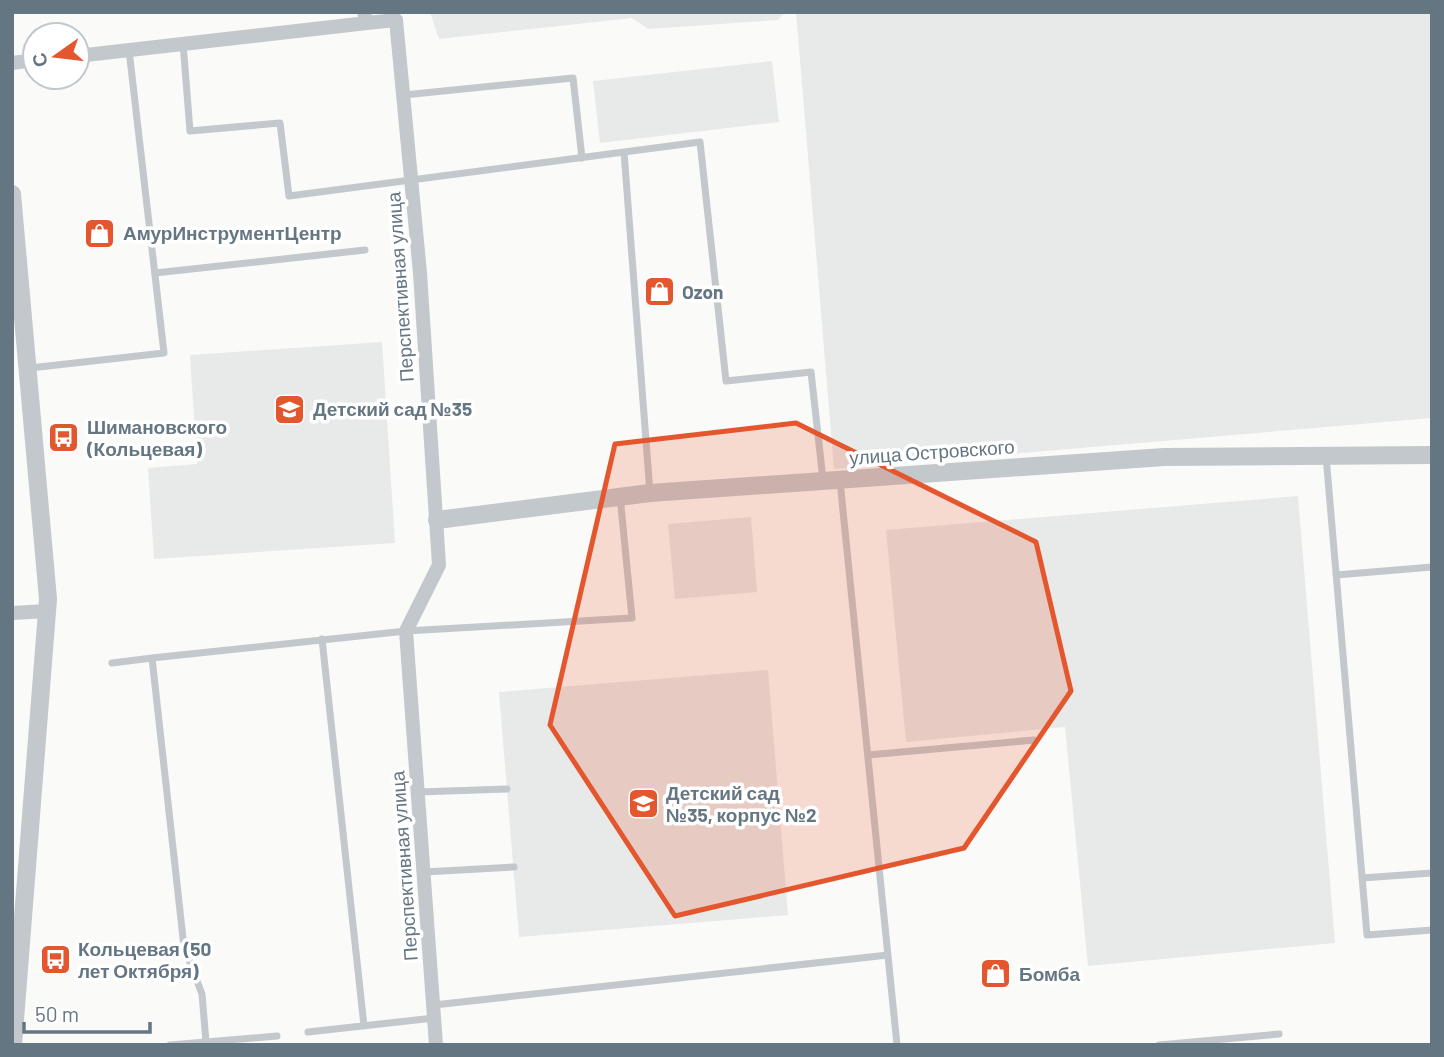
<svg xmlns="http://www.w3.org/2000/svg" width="1444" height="1057" font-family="Barlow,sans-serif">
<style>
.built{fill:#e8e9e9}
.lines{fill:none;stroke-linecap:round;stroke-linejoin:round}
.service{stroke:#c3c8cc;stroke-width:7}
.minor{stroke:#c3c8cc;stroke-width:14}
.tertiary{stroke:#c3c8cc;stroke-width:18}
.marked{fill:#e4572e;fill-opacity:0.2;stroke:#e4572e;stroke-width:5;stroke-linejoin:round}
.labels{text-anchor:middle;stroke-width:7;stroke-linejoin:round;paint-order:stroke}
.poi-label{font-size:19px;font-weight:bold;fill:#657683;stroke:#fff;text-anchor:start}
.street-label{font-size:19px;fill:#657683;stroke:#fff}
</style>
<rect width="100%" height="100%" fill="#fafaf8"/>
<path class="built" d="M 430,12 L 785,12 L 778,20 L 648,29 L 632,18 L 439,39 Z
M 796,12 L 1432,12 L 1432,418 L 834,469 Z
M 772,61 L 779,122 L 600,143 L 593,81 Z
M 382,342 L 395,543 L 154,559 L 148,468 L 197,464 L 190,355 Z
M 1298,496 L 1335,943 L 1088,966 L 1065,727 L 906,742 L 886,530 Z
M 751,517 L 757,592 L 675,599 L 668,524 Z
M 768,670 L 788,915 L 519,937 L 499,692 Z"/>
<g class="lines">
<path class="service" d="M 183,43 L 190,131 L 280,123 L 289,196 L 700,142 L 726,381 L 811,372 L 823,480
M 404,95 L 573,78 L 582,158
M 624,152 L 650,493
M 155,273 L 365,250
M 30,368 L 164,353 L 129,50
M 1326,456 L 1367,935 L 1432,930
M 840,481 L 897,1045
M 1336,575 L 1432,567
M 322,639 L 364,1026
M 112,663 L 152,658
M 868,755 L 1034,740
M 418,792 L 507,789
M 424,872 L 514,867
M 1362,878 L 1432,873
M 434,1005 L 888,955
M 308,1032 L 434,1018
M 206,1042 L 202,994 L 184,947 L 152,658 L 406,631 L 632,618 L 620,496
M 170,1045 L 277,1036
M 1159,1045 L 1279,1034"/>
<path class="minor" d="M 364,12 L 367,23 L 396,20 L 420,273 L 439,565 L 406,631 L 436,1045
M 77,56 L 367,23
M 12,63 L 35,60
M 12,613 L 47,611"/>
<path class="tertiary" d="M 12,194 L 48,599 L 13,1045
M 437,520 L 650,493 L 1164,457 L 1432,455"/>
</g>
<path class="marked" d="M 796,423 L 1036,542 L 1071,691 L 964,848 L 675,916 L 550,725 L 615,444 Z"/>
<defs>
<symbol id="shop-square" viewBox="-11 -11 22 22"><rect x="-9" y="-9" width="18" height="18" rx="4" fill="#e4572e" stroke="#fff"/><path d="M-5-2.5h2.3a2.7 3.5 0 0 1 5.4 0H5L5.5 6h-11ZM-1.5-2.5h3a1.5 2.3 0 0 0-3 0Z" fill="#fff"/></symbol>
<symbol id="school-square" viewBox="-11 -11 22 22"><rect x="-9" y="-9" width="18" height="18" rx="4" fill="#e4572e" stroke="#fff"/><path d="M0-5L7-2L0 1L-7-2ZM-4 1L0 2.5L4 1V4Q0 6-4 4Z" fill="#fff"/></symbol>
<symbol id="bus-square" viewBox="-11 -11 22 22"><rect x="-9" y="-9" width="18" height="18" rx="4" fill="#e4572e" stroke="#fff"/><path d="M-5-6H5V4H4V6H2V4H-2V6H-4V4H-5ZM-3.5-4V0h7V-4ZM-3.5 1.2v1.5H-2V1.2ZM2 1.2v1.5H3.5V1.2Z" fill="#fff"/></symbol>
</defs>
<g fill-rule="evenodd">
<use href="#shop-square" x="82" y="216" width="35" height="35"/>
<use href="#shop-square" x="642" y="274" width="35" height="35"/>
<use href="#school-square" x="272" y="392" width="35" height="35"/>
<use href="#bus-square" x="46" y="420" width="35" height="35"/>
<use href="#school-square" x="626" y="786" width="35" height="35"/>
<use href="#bus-square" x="38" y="942" width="35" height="35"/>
<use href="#shop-square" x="978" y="956" width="35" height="35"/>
</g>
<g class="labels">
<g class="poi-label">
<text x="123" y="240">АмурИнструментЦентр</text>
<text x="682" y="299">Ozon</text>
<text x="313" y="416">Детский сад №35</text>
<text x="87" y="434">Шимановского<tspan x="87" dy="22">(Кольцевая)</tspan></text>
<text x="666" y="800">Детский сад<tspan x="666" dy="22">№35, корпус №2</tspan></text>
<text x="78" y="956">Кольцевая (50<tspan x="78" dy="22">лет Октября)</tspan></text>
<text x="1019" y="981">Бомба</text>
</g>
<g class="street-label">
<text transform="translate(400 287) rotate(-94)" y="7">Перспективная улица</text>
<text transform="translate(932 452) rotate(-4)" y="7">улица Островского</text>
<text transform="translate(404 866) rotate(-94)" y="7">Перспективная улица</text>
</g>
</g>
<rect width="1444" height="1057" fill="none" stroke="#657683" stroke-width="28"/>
<g transform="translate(56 56) rotate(256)"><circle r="33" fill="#ffffff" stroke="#c1c8cd" stroke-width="2"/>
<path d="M0-5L12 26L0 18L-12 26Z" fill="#e4572e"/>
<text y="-10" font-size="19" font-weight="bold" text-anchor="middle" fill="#657683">С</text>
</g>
<path d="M24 1022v10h126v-10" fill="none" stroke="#657683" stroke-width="3.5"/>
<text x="35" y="1022" font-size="21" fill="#657683" stroke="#ffffff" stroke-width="5" paint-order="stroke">50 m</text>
</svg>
